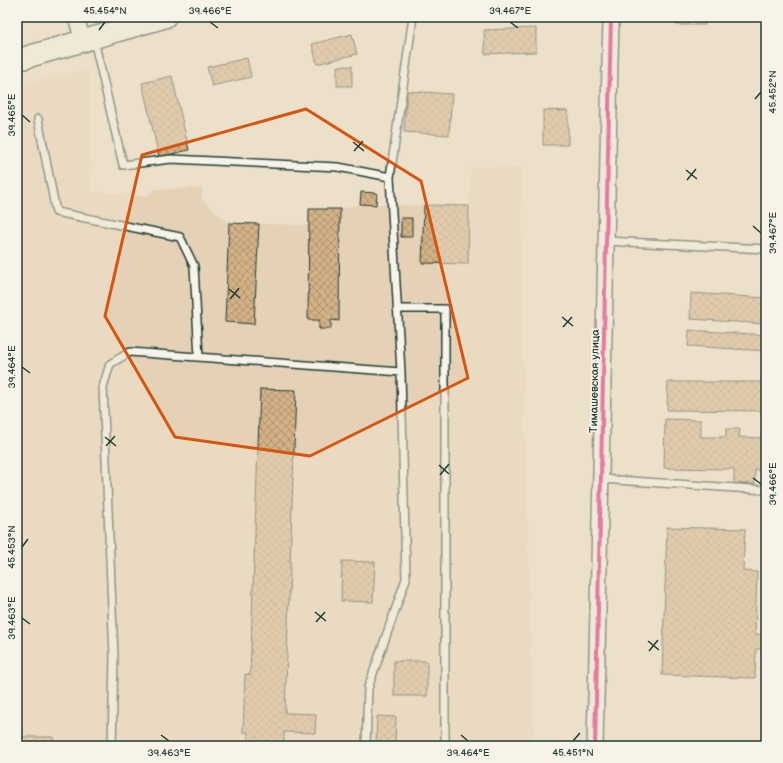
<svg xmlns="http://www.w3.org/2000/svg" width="783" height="763" font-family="'Balsamiq Sans',sans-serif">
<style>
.built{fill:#e5d2b6}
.building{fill:url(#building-cross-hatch);stroke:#1f3d34}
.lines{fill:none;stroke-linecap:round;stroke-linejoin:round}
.service-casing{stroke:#1f3d34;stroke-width:10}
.minor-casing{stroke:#1f3d34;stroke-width:18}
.secondary-casing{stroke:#1f3d34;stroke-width:24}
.service{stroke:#f7f3e8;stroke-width:7}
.minor{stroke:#f7f3e8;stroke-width:15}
.secondary{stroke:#f7f3e8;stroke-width:21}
.cycleway-casing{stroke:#f7f3e8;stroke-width:6}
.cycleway{stroke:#d6006c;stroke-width:4}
.marked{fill:none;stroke:#d45610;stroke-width:3;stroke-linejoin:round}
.ticks{fill:none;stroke:#1f3d34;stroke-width:1.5}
.labels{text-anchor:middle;stroke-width:3.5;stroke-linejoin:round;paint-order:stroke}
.street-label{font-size:11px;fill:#1f3d34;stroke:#f7f3e8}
.neatline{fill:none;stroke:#1f3d34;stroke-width:1.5}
.ticks-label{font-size:10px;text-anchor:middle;fill:#1f3d34}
</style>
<defs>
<pattern id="building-cross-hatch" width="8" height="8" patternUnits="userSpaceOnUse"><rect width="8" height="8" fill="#d4b286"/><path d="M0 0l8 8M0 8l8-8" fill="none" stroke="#ab926e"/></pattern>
</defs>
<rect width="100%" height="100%" fill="#ece0cb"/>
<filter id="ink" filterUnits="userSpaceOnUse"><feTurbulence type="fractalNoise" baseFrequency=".025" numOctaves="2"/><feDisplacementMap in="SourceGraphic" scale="8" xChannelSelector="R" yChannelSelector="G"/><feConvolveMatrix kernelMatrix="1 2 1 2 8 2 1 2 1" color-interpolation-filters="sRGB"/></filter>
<g filter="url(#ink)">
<path class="built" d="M 89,70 L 92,191 L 146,196 L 155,189 L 202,188 L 202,200 L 229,223 L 308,225 L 309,209 L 340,209 L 360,204 L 469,206 L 471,167 L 521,167 L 522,336 L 534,746 L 17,746 L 17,85 Z"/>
<path class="building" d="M 676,17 L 705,17 L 705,25 L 676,25 Z
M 536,28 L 536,52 L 485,54 L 484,30 Z
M 352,34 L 357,54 L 317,64 L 312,44 Z
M 247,58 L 251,77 L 212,86 L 207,67 Z
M 337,66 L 352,66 L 352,86 L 337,86 Z
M 172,76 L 189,150 L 159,157 L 142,83 Z
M 407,91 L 452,94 L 449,135 L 404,132 Z
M 543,110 L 568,111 L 568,145 L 543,145 Z
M 361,192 L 377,193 L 376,205 L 360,204 Z
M 424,205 L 469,206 L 468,264 L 422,263 Z
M 309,209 L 340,209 L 339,321 L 331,320 L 331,329 L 319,329 L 319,320 L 308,320 Z
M 401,218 L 412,218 L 412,237 L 401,237 Z
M 229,223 L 259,224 L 254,324 L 225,322 Z
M 691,293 L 766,298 L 766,324 L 690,319 Z
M 689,330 L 766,335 L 766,351 L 688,346 Z
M 668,382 L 766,382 L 766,411 L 667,410 Z
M 260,389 L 296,390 L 285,713 L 316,714 L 315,733 L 284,732 L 284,746 L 248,746 L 248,732 L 243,732 L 245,674 L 250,675 Z
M 665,419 L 701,420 L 701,437 L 726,437 L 726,429 L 740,429 L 739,437 L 766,438 L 766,470 L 755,470 L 755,484 L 734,484 L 734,469 L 664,468 Z
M 667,527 L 745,529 L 743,571 L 757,572 L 755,634 L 766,635 L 766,649 L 756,649 L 755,678 L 662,675 Z
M 342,561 L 375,562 L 373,602 L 341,601 Z
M 394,661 L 427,661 L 427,696 L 394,696 Z
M 377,716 L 396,717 L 395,746 L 376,746 Z
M 17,737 L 54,737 L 54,746 L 17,746 Z"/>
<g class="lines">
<defs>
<path id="service" d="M 94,40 L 123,165 L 171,159 L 338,167 L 390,177 L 413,17
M 38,119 L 56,212 L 180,237 L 194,266 L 199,357
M 606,241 L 766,249
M 397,309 L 445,309 L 445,746
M 601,479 L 766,490
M 112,746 L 114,657 L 103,387 L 110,364 L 130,352 L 401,372
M 366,746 L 368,688 L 406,579 L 401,372 L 390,177"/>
<path id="minor" d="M 76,17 L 83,41
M 595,746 L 611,17"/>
<path id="secondary" d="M 17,60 L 165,17"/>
</defs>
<use href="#service" class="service-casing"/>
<use href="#minor" class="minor-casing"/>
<use href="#secondary" class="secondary-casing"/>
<use href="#service" class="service"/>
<use href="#minor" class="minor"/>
<use href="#secondary" class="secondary"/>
<defs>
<path id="cycleway" d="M 595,746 L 611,17"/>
</defs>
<use href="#cycleway" class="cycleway-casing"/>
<use href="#cycleway" class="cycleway"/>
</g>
</g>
<path d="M0 0H783V763H0ZM 306,109 L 421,181 L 468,378 L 310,456 L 175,437 L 105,316 L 142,155 Z" fill="#ece0cb" fill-opacity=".55" fill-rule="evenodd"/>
<path class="marked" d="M 306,109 L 421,181 L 468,378 L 310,456 L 175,437 L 105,316 L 142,155 Z"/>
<path class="ticks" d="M 210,22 L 218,28M 510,22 L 518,28M 99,30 L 105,22M 755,99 L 761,92M 22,115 L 30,122M 353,142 L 364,151M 354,151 L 363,141M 686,170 L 697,179M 687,180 L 696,169M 753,226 L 761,233M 229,289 L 240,298M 230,299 L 239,288M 562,317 L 573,326M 563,327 L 572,317M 22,367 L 30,373M 105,437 L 116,446M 106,446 L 115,436M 439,465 L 449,474M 440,475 L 449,464M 753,478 L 761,484M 22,547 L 28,539M 315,612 L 326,621M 22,618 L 30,624M 316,622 L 325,612M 648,641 L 659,650M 649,651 L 658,640M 161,735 L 169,741M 461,735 L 468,741M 573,741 L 580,733"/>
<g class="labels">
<g class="street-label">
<text transform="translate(594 381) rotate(-89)" y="4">Тимашевская улица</text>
</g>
</g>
<rect width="783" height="763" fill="none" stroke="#f7f3e8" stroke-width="44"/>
<rect x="22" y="22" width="739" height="719" class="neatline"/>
<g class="ticks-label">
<text x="105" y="14">45.454°N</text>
<text x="210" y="14">39.466°E</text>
<text x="510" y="14">39.467°E</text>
<text transform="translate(772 92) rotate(-90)" y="4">45.452°N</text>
<text transform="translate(11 115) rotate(-90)" y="4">39.465°E</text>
<text transform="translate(772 233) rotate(-90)" y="4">39.467°E</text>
<text transform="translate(11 367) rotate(-90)" y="4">39.464°E</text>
<text transform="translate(772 484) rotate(-90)" y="4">39.466°E</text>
<text transform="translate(11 547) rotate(-90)" y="4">45.453°N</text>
<text transform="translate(11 618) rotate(-90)" y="4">39.463°E</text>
<text x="169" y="756">39.463°E</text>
<text x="468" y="756">39.464°E</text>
<text x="573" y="756">45.451°N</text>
</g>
</svg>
